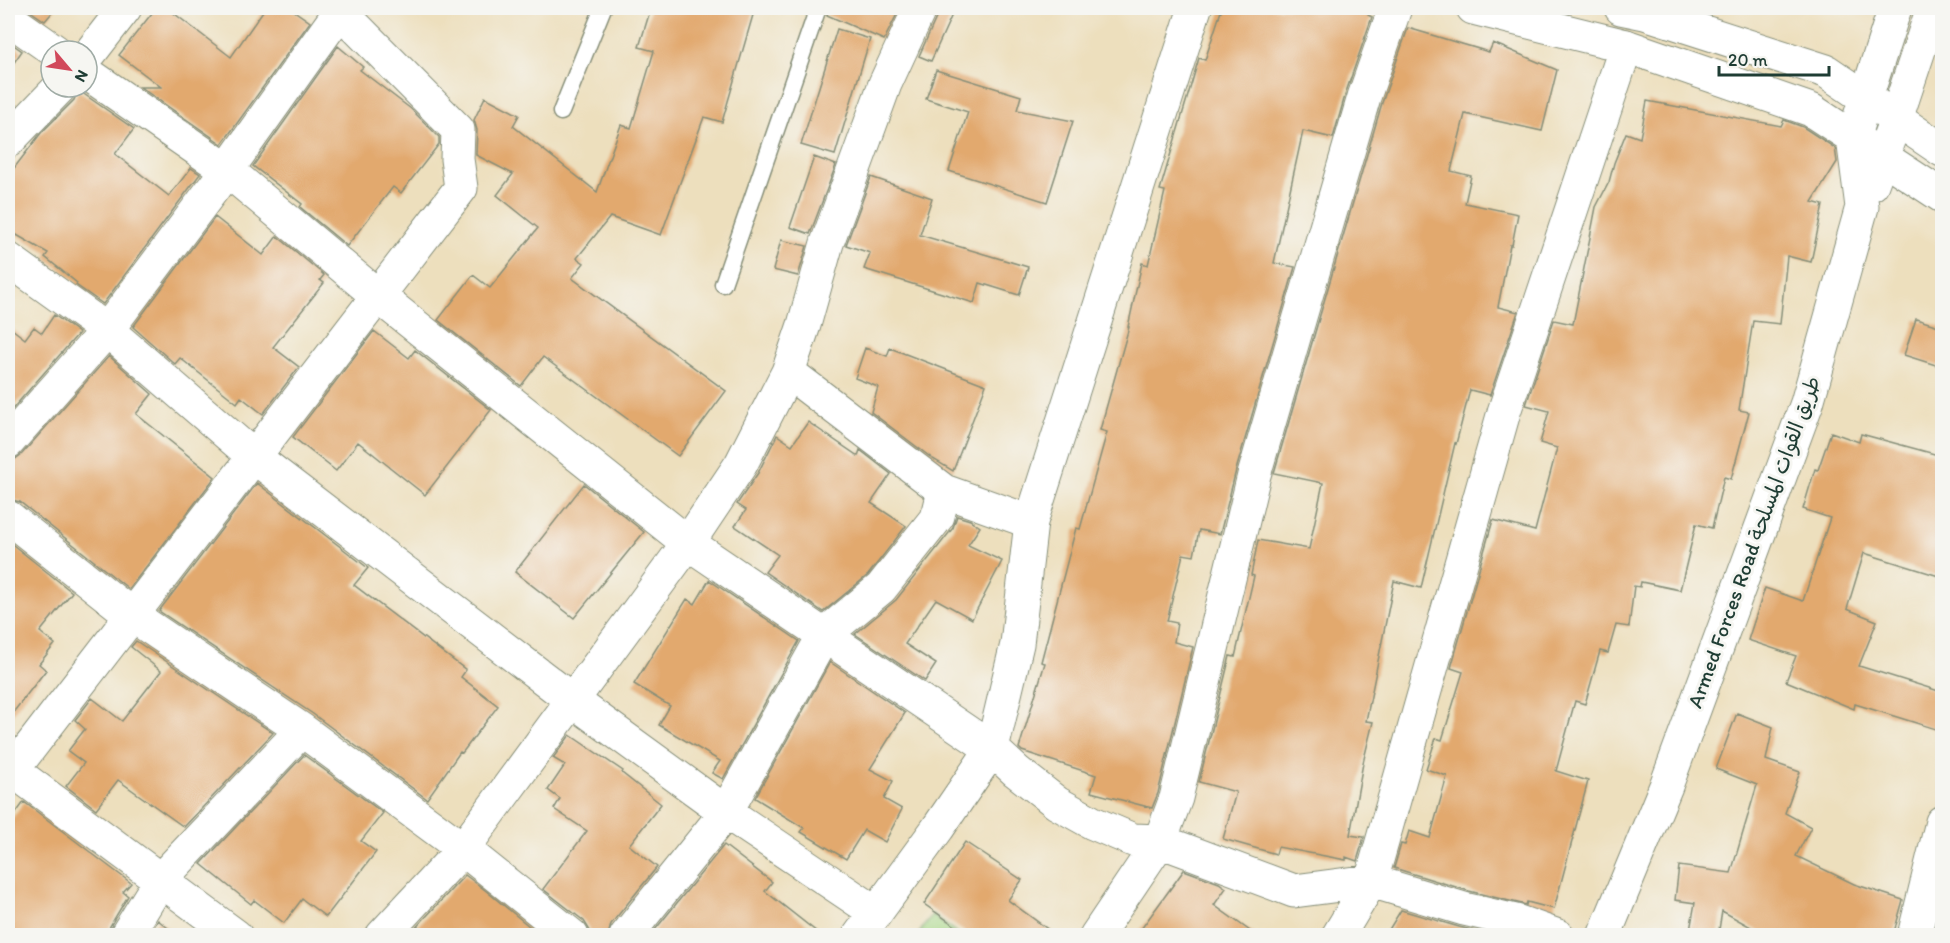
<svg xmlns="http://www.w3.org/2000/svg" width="1950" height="943" font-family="Itim,'Playpen Sans Arabic',sans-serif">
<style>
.green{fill:#a6d583;stroke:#62895c;stroke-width:1.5}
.building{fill:#e2a96e}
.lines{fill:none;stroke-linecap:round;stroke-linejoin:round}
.lane-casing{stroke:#868e78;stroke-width:19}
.street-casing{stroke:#868e78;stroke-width:35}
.secondary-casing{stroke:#868e78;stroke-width:35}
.highway-casing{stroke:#868e78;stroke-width:35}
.lane{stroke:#fff;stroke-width:16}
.street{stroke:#fff;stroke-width:33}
.secondary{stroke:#fff;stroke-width:33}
.highway{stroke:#fff;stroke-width:33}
.labels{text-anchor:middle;stroke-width:6;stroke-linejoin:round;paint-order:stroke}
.street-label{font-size:21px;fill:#1f3d34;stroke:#f6f6f2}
</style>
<rect width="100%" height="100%" fill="#f6f6f2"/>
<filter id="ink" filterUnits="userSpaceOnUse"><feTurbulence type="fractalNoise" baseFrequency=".0167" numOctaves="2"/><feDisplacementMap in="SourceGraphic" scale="12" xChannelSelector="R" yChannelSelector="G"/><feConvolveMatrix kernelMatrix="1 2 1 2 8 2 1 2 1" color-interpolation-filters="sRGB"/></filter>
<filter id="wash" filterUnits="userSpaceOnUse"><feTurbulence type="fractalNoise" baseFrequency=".008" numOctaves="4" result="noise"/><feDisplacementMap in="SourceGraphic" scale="24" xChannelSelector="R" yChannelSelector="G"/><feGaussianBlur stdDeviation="1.35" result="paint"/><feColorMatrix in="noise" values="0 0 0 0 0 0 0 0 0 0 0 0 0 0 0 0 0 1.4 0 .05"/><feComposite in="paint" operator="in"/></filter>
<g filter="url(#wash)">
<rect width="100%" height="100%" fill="#eddfbd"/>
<path class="green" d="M 932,915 L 960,935 L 918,935 Z"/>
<g id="blocks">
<path class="building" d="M 26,8 L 56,8 L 45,21 Z
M 156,8 L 167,8 L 231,57 L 265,8 L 290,8 L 310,22 L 222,144 L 140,87 L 161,87 L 119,55 Z
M 651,8 L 755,8 L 722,122 L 704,117 L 661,235 L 610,217 L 577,258 L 584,263 L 572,278 L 726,391 L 678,456 L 543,357 L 521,386 L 438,320 L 473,275 L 490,288 L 538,228 L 497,195 L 513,174 L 476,155 L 477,130 L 474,120 L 485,97 L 519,115 L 513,126 L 597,192 L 621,125 L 631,128 L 654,51 L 639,47 Z
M 828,8 L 900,8 L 884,40 L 827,15 Z
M 939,8 L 955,8 L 931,61 L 919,56 L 937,16 Z
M 1222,8 L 1370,8 L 1368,15 L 1372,17 L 1346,92 L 1333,138 L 1303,131 L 1274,263 L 1295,267 L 1236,470 L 1220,534 L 1199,530 L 1194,556 L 1183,554 L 1167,621 L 1177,623 L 1174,642 L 1193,647 L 1158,793 L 1152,808 L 1091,792 L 1096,775 L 1022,751 L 1019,748 L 1045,663 L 1041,662 L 1076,528 L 1080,529 L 1107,432 L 1100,430 L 1129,327 L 1128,327 L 1142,263 L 1148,265 L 1165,191 L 1160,190 L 1199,58 L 1205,60 Z
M 1408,28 L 1489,52 L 1493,43 L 1557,70 L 1542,131 L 1465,114 L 1451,171 L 1471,176 L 1465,203 L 1518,214 L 1512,245 L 1510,245 L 1498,307 L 1518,312 L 1490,395 L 1470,390 L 1456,444 L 1455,443 L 1421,588 L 1394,581 L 1366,721 L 1373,722 L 1363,763 L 1350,835 L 1364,837 L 1357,861 L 1346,857 L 1346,860 L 1278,847 L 1276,854 L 1223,839 L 1236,792 L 1199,782 L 1230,656 L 1235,657 L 1254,576 L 1251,575 L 1258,540 L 1309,549 L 1323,483 L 1274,473 L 1382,103 Z
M 837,29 L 870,39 L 835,155 L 801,145 Z
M 8,41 L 22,51 L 8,71 Z
M 338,46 L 363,67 L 360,70 L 411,109 L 439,137 L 439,144 L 401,193 L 393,187 L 347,246 L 300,207 L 302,204 L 253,166 Z
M 936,70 L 1021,96 L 1017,110 L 1073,121 L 1047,202 L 949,171 L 968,112 L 926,99 Z
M 78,90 L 134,129 L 115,154 L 169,196 L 191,168 L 200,174 L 103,304 L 76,285 L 77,283 L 45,257 L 48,253 L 8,230 L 8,176 L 41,133 L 74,100 Z
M 1647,101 L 1781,126 L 1784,120 L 1803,127 L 1835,148 L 1837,162 L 1812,202 L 1823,205 L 1811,262 L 1787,256 L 1780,324 L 1753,321 L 1739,410 L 1749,412 L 1731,479 L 1724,477 L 1712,528 L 1696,524 L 1680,590 L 1641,582 L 1640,587 L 1634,586 L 1629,627 L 1616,625 L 1608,653 L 1600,651 L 1585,704 L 1575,701 L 1556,771 L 1588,781 L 1554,909 L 1527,902 L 1526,905 L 1469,891 L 1394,868 L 1401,844 L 1405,845 L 1409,831 L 1430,838 L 1447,776 L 1426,769 L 1436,738 L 1442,740 L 1463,672 L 1451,668 L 1493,520 L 1535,531 L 1557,448 L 1540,443 L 1549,411 L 1526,405 L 1554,320 L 1573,324 L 1596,207 L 1609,182 L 1614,163 L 1626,133 L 1640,138 Z
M 814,157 L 836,165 L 810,234 L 790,227 Z
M 871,177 L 932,198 L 920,235 L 1028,267 L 1019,295 L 980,283 L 974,303 L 864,269 L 870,253 L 846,245 Z
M 215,217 L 263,255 L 277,236 L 324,275 L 320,280 L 324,283 L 273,347 L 299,367 L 263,414 L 241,397 L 237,403 L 180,358 L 175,364 L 133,327 Z
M 781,240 L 807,246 L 798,276 L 773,270 Z
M 54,315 L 79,333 L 8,414 L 8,326 L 25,339 L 34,327 L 42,333 Z
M 1916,319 L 1942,327 L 1942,367 L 1904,355 Z
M 374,331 L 409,358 L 415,350 L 491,410 L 425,495 L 358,442 L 336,471 L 293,437 Z
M 865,348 L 887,356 L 890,348 L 986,385 L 953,471 L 933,459 L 871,412 L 878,387 L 855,378 Z
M 109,356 L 152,394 L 136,414 L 215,477 L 129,589 L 20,502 L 8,499 L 8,460 L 14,460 L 22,454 Z
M 808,422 L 858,456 L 860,450 L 891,474 L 871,503 L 906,526 L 868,575 L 823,612 L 765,572 L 778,555 L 735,526 L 746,510 L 737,504 L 758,473 L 777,435 L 792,445 Z
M 1831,432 L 1859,442 L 1861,434 L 1942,456 L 1942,577 L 1864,553 L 1847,609 L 1877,621 L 1859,666 L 1942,692 L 1942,731 L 1855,704 L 1854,709 L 1786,681 L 1796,656 L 1748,640 L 1765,588 L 1803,601 L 1830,518 L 1803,509 L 1815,469 L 1818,470 Z
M 257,483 L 368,568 L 354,585 L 466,670 L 461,677 L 498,706 L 462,753 L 460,752 L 427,799 L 313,714 L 159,611 Z
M 584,484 L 644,532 L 574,618 L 515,572 Z
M 957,516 L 970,520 L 980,527 L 968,545 L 1002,561 L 972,619 L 936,599 L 905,644 L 936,664 L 925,681 L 855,634 L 896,600 L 953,528 Z
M 8,541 L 72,592 L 40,632 L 55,644 L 39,664 L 46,670 L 8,719 Z
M 709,580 L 799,641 L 723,779 L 712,773 L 720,761 L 659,725 L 670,706 L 634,684 L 687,599 L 695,604 Z
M 136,641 L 273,733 L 184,827 L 118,780 L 96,809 L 66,786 L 84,763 L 68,751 L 85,729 L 75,720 L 92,698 L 122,721 L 161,671 L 131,647 Z
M 830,662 L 905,713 L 870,769 L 893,781 L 884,799 L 902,809 L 885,842 L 864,830 L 846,859 L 801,832 L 804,828 L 755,798 Z
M 1737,713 L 1773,727 L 1766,760 L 1800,772 L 1785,813 L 1811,827 L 1796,856 L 1854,884 L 1903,900 L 1893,936 L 1767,936 L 1722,911 L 1718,936 L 1689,936 L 1695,903 L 1675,900 L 1679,866 L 1731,873 L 1757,785 L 1716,769 Z
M 570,735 L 623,771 L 622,773 L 661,804 L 629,845 L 657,867 L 611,924 L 608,936 L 590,936 L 589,929 L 584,921 L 543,889 L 587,831 L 554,809 L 560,799 L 548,790 L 565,765 L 553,758 Z
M 304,755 L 383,813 L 361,841 L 376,852 L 326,917 L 302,899 L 284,923 L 254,900 L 251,904 L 201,864 Z
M 24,802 L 131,883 L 123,892 L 128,896 L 110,926 L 107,936 L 8,936 L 8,824 Z
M 965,842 L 1022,880 L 1008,900 L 1057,936 L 970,936 L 924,904 Z
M 724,845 L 772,882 L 765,891 L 822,936 L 650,936 Z
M 1184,870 L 1219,883 L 1226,888 L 1214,905 L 1257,936 L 1136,936 Z
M 465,875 L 485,890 L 541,936 L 408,936 Z
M 1401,910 L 1459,927 L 1495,936 L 1385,936 Z
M 158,920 L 178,936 L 148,936 Z"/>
</g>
</g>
<g filter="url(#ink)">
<use href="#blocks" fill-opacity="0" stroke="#868e78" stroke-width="1.5"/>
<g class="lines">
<defs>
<path id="lane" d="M 561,112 L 603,8
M 723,284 L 818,8"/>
<path id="street" d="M 8,18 L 55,51
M 87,57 L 125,8
M 87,73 L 227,170 L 378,296 L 688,543 L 992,749 L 1016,771 L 1057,803 L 1093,823 L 1133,840 L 1160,841 L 1294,891 L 1371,881 L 1464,909 L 1516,921 L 1558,936
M 8,141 L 60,87
M 8,259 L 107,330 L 253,456 L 572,700 L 726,812 L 875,912
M 788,372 L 944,491 L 1031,522
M 8,442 L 107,330 L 227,170 L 341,10
M 8,517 L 133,616 L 302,730 L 463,849 L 572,936
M 8,767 L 236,936
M 8,776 C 159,581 309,384 461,188 L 457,159 L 458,130 L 337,8
M 126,936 L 161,879 L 302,730
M 382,936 L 463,849 L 688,543 L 741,464 L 788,372 L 804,325 L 827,243 L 885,84 L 920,8
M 626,936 L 726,812 L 824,635 L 881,588 L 938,516 L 944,491
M 859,936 L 938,828 L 992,749 L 1017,644 L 1031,522 L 1195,8
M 1096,936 L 1160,841 L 1176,798 L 1254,475 L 1364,97 L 1395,8
M 1338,936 L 1371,881 L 1504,412 L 1626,46
M 1914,936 L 1942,822"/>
<path id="secondary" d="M 1872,184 L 1896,119 L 1933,8
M 1604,936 L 1666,786 L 1807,403 L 1862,207 L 1853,138 L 1895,8"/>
<path id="highway" d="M 1473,8 L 1626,46 L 1811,110 L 1942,196
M 1621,8 L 1645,13 L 1826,71 L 1942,150"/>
</defs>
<use href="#lane" class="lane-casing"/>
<use href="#street" class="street-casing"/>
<use href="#secondary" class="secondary-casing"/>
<use href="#highway" class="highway-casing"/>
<use href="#lane" class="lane"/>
<use href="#street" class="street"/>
<use href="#secondary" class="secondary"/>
<use href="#highway" class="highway"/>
</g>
</g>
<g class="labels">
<g class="street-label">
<text transform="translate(1754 542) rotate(-70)" y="7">Armed Forces Road طريق القوات المسلحة</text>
</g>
</g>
<rect width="1950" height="943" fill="none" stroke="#f6f6f2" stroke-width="30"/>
<g transform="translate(69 69) rotate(119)"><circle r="28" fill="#f6f6f2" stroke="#a0aca6" stroke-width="1.5"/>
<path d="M0-4.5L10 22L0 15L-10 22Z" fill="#d1495b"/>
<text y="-9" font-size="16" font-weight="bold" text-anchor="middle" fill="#1f3d34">N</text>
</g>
<path d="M1719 66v9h110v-9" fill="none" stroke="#1f3d34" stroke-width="3"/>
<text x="1728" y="66" font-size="18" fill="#1f3d34" stroke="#f6f6f2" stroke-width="4.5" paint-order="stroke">20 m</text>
</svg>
